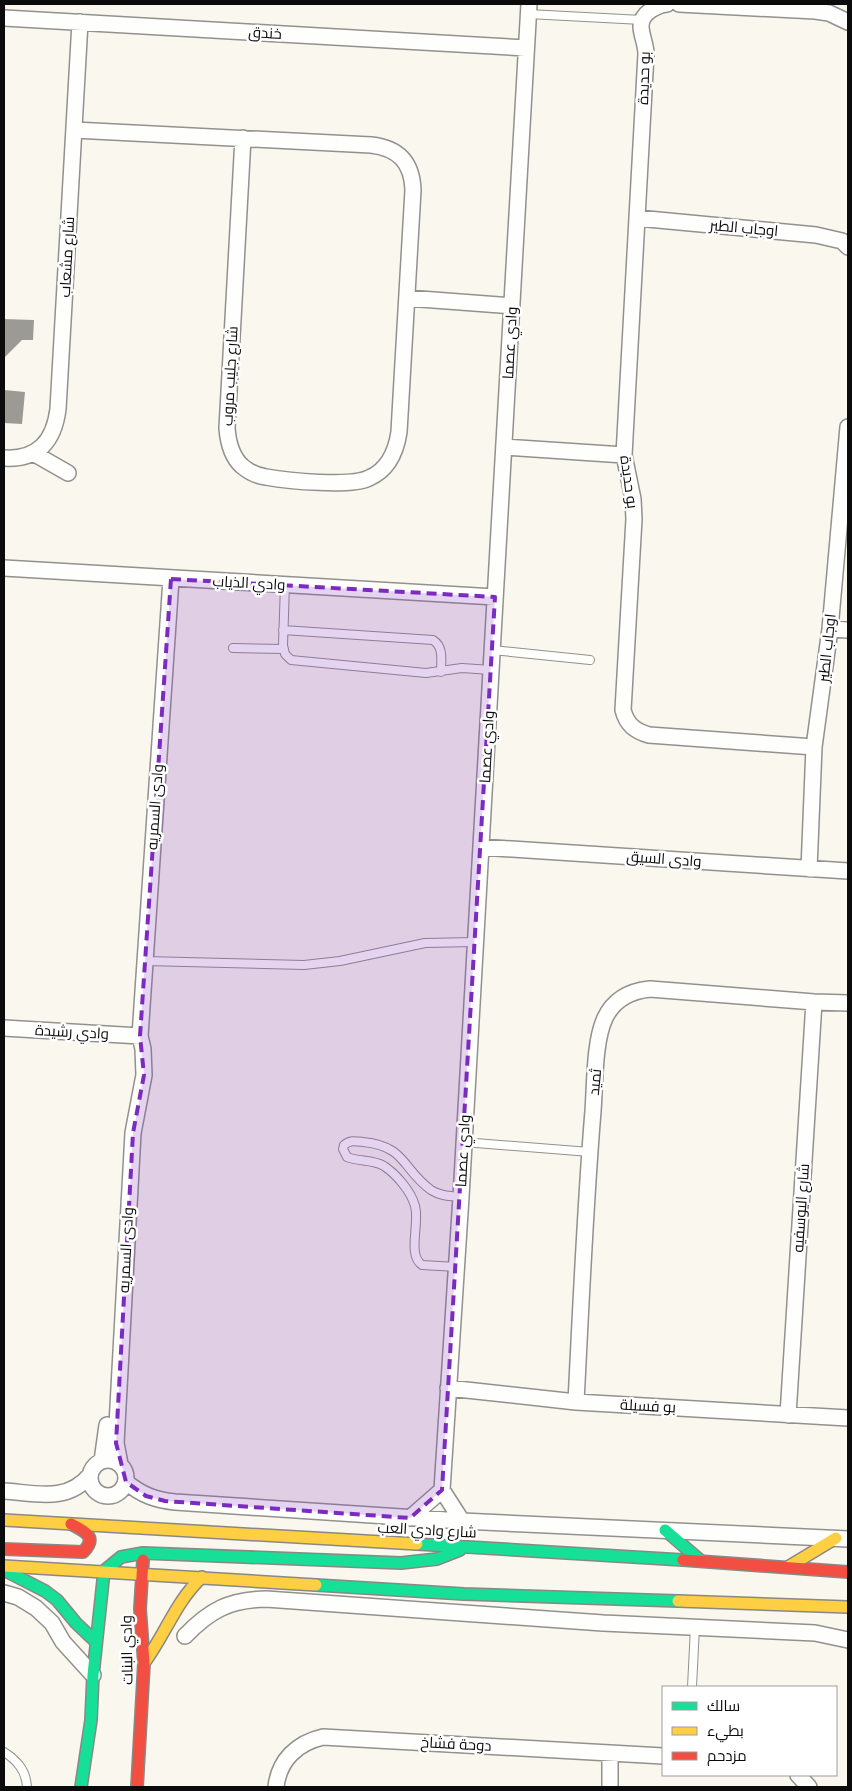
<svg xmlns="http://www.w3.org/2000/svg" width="852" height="1791" font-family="'PT Serif',Cairo,serif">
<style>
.building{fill:#9c9a94}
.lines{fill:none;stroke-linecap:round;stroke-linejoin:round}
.lane-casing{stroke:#92918d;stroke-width:10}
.street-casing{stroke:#92918d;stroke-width:18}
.fast-casing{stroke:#898884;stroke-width:14}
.slow-casing{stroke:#898884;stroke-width:14}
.jam-casing{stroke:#898884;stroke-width:14}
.lane{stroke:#fefefc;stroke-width:8}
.street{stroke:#fefefc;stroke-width:15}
.fast{stroke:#16e098;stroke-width:11}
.slow{stroke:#ffcf43;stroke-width:11}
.jam{stroke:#f24e42;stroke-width:11}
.marked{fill:#7b2cbf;fill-opacity:0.2;stroke:#7b2cbf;stroke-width:4;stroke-dasharray:10 6;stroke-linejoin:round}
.labels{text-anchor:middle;stroke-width:5;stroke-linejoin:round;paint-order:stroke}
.street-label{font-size:15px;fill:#0b0b0b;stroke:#fff}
</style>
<rect width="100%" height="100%" fill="#f9f7ee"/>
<path class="building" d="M 4,319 L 34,320 L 33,340 L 22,340 L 4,358 Z
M 4,390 L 25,392 L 22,424 L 4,423 Z"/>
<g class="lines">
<defs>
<path id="lane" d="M 528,14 L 642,20
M 285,584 L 283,645 L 285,654 L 291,660 L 426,673 L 462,668 L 491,670
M 283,630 L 433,640 C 444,647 441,660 441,672
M 233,648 L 283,649
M 492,650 L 590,660
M 145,961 L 304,965 L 340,961 L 425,943 L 475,942
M 463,1142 L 590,1152
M 457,1267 L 422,1265 C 407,1255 420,1223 415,1206 C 411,1191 396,1174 384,1166 C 372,1159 359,1162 347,1157 L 343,1149 L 344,1145 C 350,1140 355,1141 363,1142 C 406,1146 402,1169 431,1190 C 440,1196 450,1196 461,1197
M 692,1687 L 695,1627
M 4,1752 C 18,1761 26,1771 27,1787"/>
<path id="street" d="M 667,4 C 657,5 641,13 641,26 C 641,35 646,44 646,54 L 624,455 L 633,499 L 634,519 L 623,710 C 627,725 635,731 649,735 L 814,747
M 679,4 L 815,11 L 829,13 L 848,22
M 4,18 L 526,48
M 74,130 L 371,145 C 398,148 412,162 413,190 L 399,432 C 396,452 388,470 369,478 C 352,487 288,481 266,477 C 257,476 249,472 242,466 C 231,456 228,442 227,428 L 243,138
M 637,218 L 816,235 L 842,241 L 848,247
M 407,298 L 512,306
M 504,447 L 624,455
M 33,453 L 68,473
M 4,458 C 38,460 54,441 58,409 L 80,22
M 4,568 L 495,597
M 830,629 L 848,630
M 481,847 L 848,871
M 809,869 L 814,747 L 830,629 L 848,427
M 4,1028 L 140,1036
M 448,1388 L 576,1402 L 848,1418
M 576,1402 C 581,1305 585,1208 593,1111 C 595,1085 594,1041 605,1018 C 614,999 630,991 650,989 L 814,1002 L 848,1003
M 788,1415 L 814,1002
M90 1478a18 18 0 1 1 36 0a18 18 0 1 1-36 0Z
M 102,1461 L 107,1425
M 120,1464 L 116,1443 L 133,1133 L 144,1075 L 143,1049 L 140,1036 L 171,579
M 126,1482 C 142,1495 155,1500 175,1502 L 462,1521 L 848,1539
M 4,1491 C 36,1493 67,1503 90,1475
M 410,1518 L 442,1490
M 462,1521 L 442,1490 L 461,1197 L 529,4
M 4,1593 L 18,1597 L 36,1608 L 52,1623 L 63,1642 L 93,1675
M 185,1636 C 210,1610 229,1600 266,1599 L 603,1623 L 815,1633 L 848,1640
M 798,1775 L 809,1787
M 276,1787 C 279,1760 297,1743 323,1737 L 663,1756
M 610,1787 L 610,1754"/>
<path id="fast" d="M 665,1530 L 701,1561
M 417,1544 L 683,1560
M 4,1570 L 45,1591 L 57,1600 L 76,1623 L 96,1642
M 104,1571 L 121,1557 L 143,1553 L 401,1563 L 437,1559 L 460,1550
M 316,1585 L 464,1594 L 678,1601
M 81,1787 L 91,1720 L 93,1675 L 104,1571"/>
<path id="slow" d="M 4,1520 L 417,1544
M 4,1566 L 316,1585
M 788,1567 L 836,1538
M 678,1601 L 848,1607
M 144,1663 C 165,1635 176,1601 202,1577"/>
<path id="jam" d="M 4,1549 L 83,1552 C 98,1537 85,1531 71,1524
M 683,1560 L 848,1572
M 137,1787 L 144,1663 L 140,1609 L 143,1560"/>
</defs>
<use href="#lane" class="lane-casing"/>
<use href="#street" class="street-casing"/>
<use href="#fast" class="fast-casing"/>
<use href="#slow" class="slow-casing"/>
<use href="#jam" class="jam-casing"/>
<use href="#lane" class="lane"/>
<use href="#street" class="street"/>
<use href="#fast" class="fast"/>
<use href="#slow" class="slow"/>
<use href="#jam" class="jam"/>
</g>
<path class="marked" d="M 171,579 L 495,597 L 442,1490 L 410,1518 L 165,1501 L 146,1496 L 126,1482 L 116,1443 L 133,1133 L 144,1075 L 140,1036 Z"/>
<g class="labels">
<g class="street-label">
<text transform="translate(265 33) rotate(3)" y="5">خندق</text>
<text transform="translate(644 78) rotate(-88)" y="5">بو حديدة</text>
<text transform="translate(744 228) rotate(5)" y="5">اوجاب الطير</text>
<text transform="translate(67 257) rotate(-87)" y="5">شارع مشعاب</text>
<text transform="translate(510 343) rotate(-87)" y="5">وادي عصما</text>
<text transform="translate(230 376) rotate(-87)" y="5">شارع جليب مروب</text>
<text transform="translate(629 482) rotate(82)" y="5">بو حديدة</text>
<text transform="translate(249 583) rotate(3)" y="5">وادي الذياب</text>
<text transform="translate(827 648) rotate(-84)" y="5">اوجاب الطير</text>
<text transform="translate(487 747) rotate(-87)" y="5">وادي عصما</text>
<text transform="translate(155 807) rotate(-86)" y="5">وادى السمريه</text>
<text transform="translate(664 859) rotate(4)" y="5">وادى السيق</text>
<text transform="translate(72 1032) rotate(3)" y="5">وادي رشيدة</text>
<text transform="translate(595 1082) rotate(-85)" y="5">ثميد</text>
<text transform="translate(463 1151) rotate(-87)" y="5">وادي عصما</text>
<text transform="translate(801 1208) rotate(-86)" y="5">شارع اليوسفيه</text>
<text transform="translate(126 1250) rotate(-87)" y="5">وادى السمريه</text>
<text transform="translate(648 1406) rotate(3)" y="5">بو فسيلة</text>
<text transform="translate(427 1530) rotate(3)" y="5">شارع وادي العب</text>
<text transform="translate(127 1650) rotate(-91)" y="5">وادي البنات</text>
<text transform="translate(456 1744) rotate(3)" y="5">دوحة فشاخ</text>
</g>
</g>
<rect width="852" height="1791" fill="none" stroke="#0b0b0b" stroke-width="10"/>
<rect x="662" y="1686" width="175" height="90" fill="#ffffff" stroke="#9d9d9d"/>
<rect x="672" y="1702" width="25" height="8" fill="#16e098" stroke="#9d9d9d"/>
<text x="707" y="1711" font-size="15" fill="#0b0b0b">سالك</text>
<rect x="672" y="1727" width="25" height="8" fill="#ffcf43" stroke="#9d9d9d"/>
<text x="707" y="1736" font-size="15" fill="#0b0b0b">بطيء</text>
<rect x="672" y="1752" width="25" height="8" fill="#f24e42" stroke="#9d9d9d"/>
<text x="707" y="1761" font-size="15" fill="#0b0b0b">مزدحم</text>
</svg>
